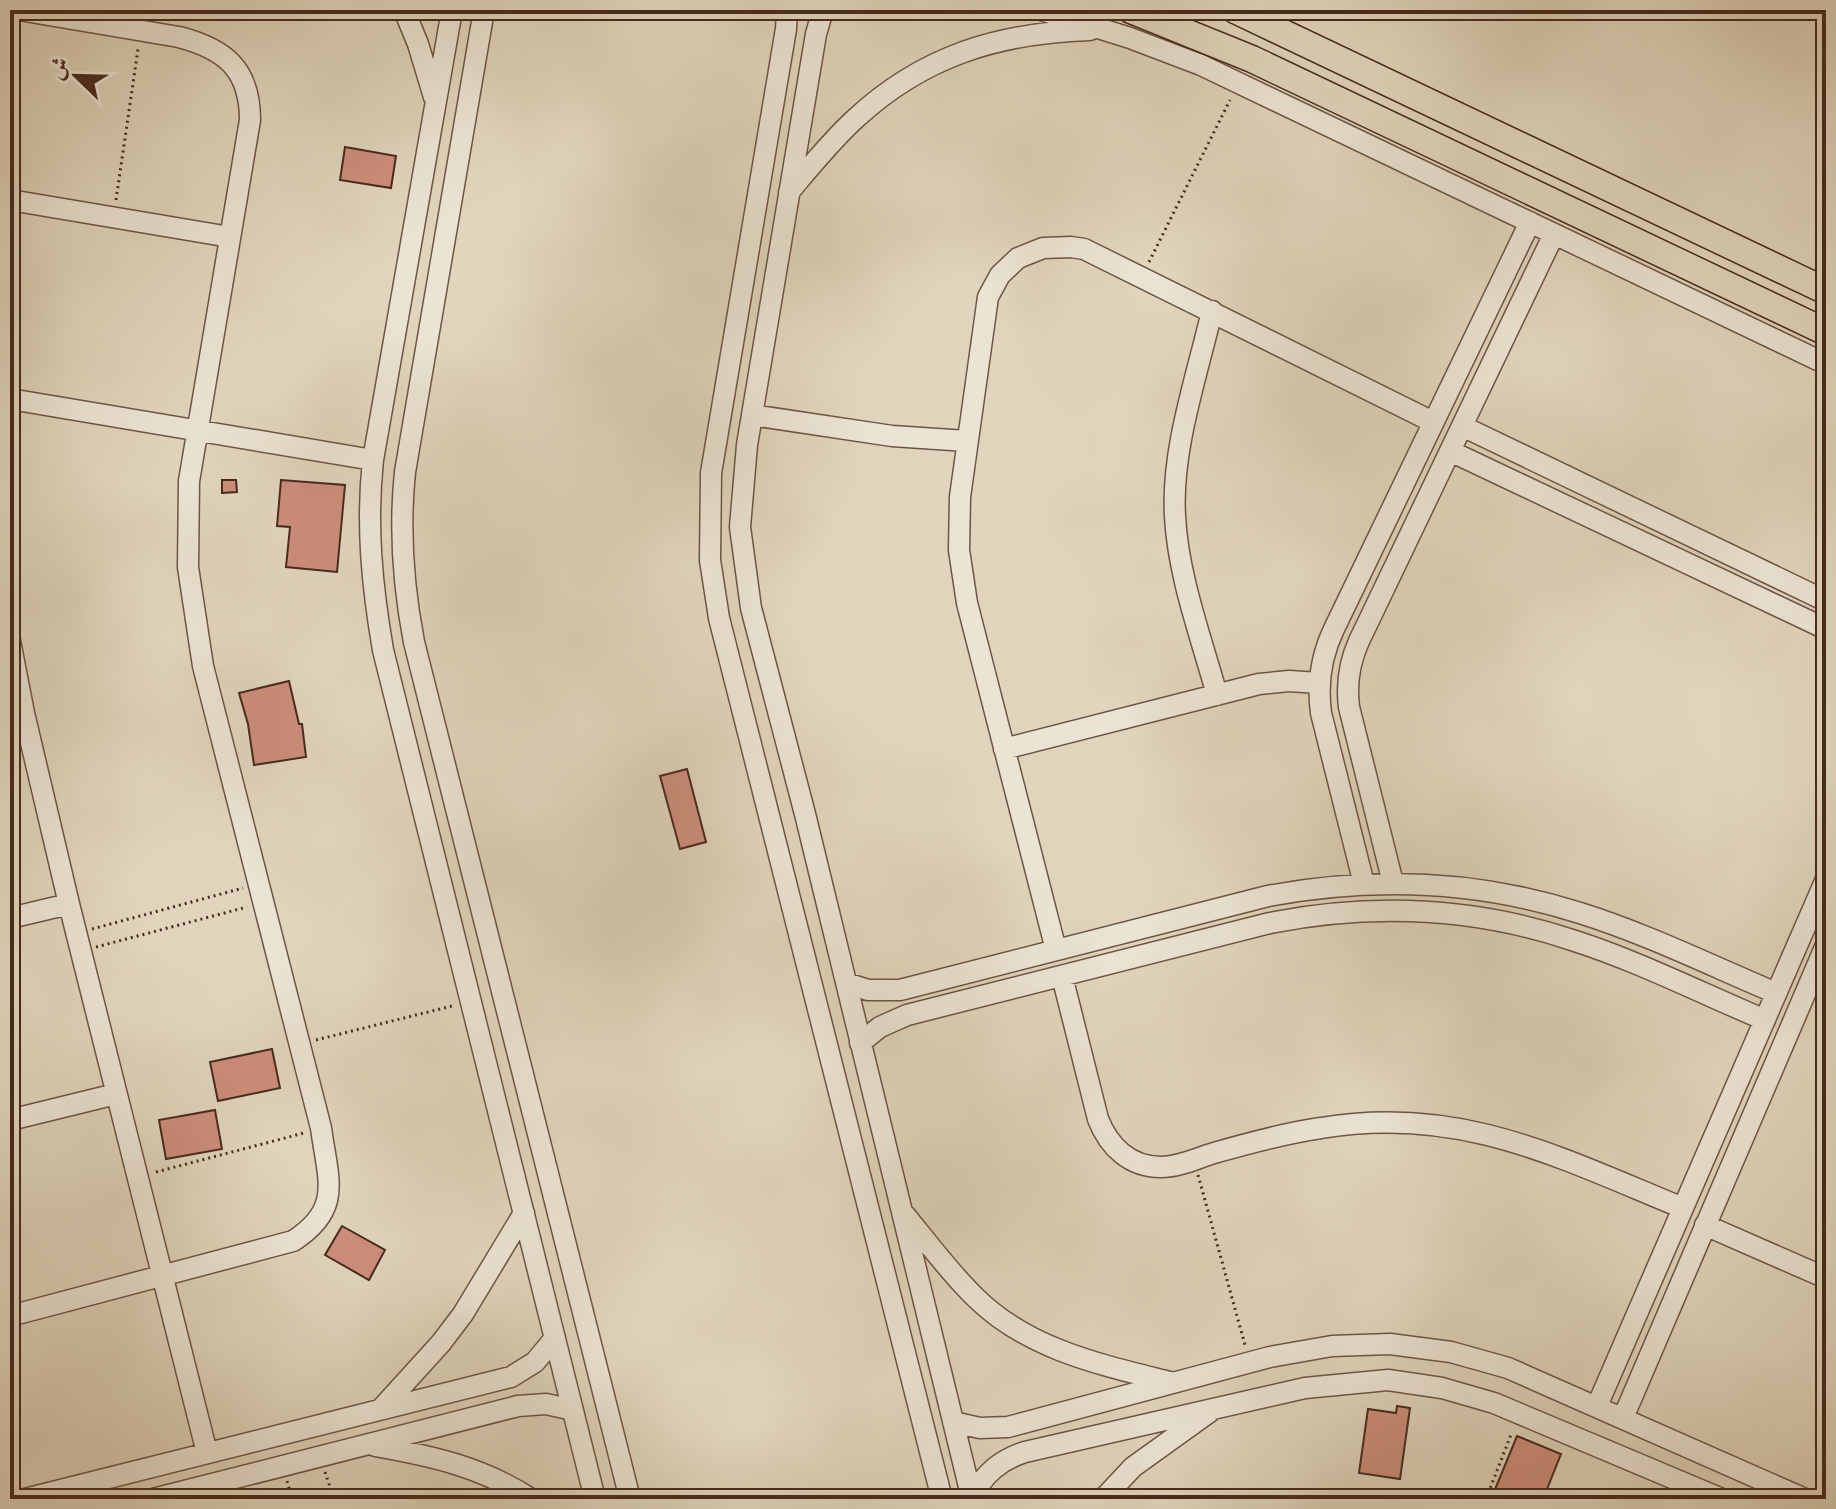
<svg xmlns="http://www.w3.org/2000/svg" width="1836" height="1509" font-family="'IM FELL Double Pica',Amiri,serif">
<style>
.building{fill:#cd8e7c;stroke:#472a1d;stroke-width:2}
.lines{fill:none;stroke-linecap:round;stroke-linejoin:round}
.minor-casing{stroke:#6d5545;stroke-width:23}
.major-casing{stroke:#472a1d;stroke-width:29}
.path{stroke:#472a1d;stroke-width:3;stroke-dasharray:2 4;stroke-linecap:butt}
.minor{stroke:#ebe4d3;stroke-width:20}
.major{stroke:#e0d5bc;stroke-width:26}
</style>
<rect width="100%" height="100%" fill="#e0d5bc"/>
<filter id="stains"><feTurbulence type="fractalNoise" baseFrequency=".0025" numOctaves="4"/><feColorMatrix values="0 0 0 0 .2 0 0 0 0 .09 0 0 0 0 .02 0 0 0 .5 -.17"/></filter>
<radialGradient id="worn" r=".72"><stop offset=".6" stop-color="#630" stop-opacity="0"/><stop offset="1" stop-color="#630" stop-opacity=".3"/></radialGradient>
<path class="building" d="M 345,147 L 396,156 L 391,188 L 340,180 Z
M 222,480 L 236,480 L 237,492 L 222,493 Z
M 281,480 L 345,485 L 337,572 L 286,567 L 290,527 L 277,526 Z
M 289,681 L 299,724 L 302,724 L 306,757 L 254,765 L 248,724 L 239,693 Z
M 687,769 L 706,842 L 680,849 L 660,776 Z
M 272,1049 L 280,1088 L 218,1101 L 210,1062 Z
M 215,1110 L 222,1149 L 166,1159 L 159,1120 Z
M 342,1226 L 385,1250 L 369,1280 L 325,1255 Z
M 1397,1406 L 1410,1408 L 1400,1479 L 1359,1473 L 1368,1409 L 1396,1413 Z
M 1517,1436 L 1561,1454 L 1543,1499 L 1491,1499 Z"/>
<g class="lines">
<defs>
<path id="minor" d="M 404,10 L 418,44 L 434,97
M 452,10 L 373,460 C 366,525 372,586 383,650 L 595,1499
M 484,10 L 405,472 C 399,530 403,585 414,642 L 630,1499
M 787,10 L 786,29 L 711,473 L 710,560 L 719,618 L 942,1499
M 823,10 L 816,34 L 747,445 L 740,527 L 751,608 L 805,814 L 972,1499
M 1041,10 L 1130,38 L 1201,65 L 1826,364
M 789,192 C 810,167 831,141 855,119 C 923,56 998,33 1090,30
M 10,200 L 230,237
M 1212,311 C 1197,376 1171,450 1175,516 C 1178,576 1201,637 1217,695
M 10,399 L 373,460
M 752,415 L 892,436 L 967,441
M 1462,426 L 1826,601
M 1450,451 L 1826,629
M 10,641 L 24,713 L 69,904 L 207,1453
M 1004,749 L 1259,684 L 1289,681 L 1319,683
M 1393,883 L 1349,707 C 1346,683 1349,663 1359,641 L 1554,234
M 1364,884 L 1321,713 C 1317,683 1321,656 1334,629 L 1530,222
M 10,918 L 69,904
M 1056,950 L 967,603 L 959,550 L 960,497 L 988,297 L 1000,275 L 1018,258 L 1043,248 L 1071,247 L 1084,249 L 1433,422
M 1062,976 L 1098,1119 C 1109,1147 1130,1167 1161,1167 C 1180,1167 1197,1158 1214,1153 C 1249,1143 1285,1133 1321,1128 C 1460,1105 1558,1157 1683,1208
M 846,983 L 868,990 L 900,990 L 1268,896 C 1374,876 1477,880 1580,913 C 1647,934 1712,966 1776,993
M 860,1043 L 880,1027 L 907,1015 L 1270,923 C 1372,903 1473,907 1572,940 C 1638,961 1701,993 1765,1020
M 10,1120 L 116,1094
M 905,1215 C 928,1243 950,1273 976,1298 C 1029,1350 1102,1365 1170,1382
M 1705,1225 L 1826,1278
M 10,1316 L 293,1241 C 343,1209 328,1180 321,1128 L 203,666 L 188,567 L 189,481 L 250,120 C 250,69 225,49 179,37 L 19,10
M 1597,1406 L 1826,879
M 381,1409 L 441,1343 L 463,1314 L 524,1213
M 1623,1418 L 1826,945
M 953,1422 L 980,1428 L 1008,1427 L 1270,1357 L 1332,1346 L 1390,1344 L 1451,1352 L 1508,1368 L 1805,1499
M 375,1446 C 432,1456 482,1467 531,1499
M 972,1497 C 984,1474 1000,1460 1025,1452 L 1305,1388 L 1388,1380 L 1442,1388 L 1494,1403 L 1722,1499
M 25,1499 L 511,1377 L 535,1362 L 555,1338
M 153,1499 L 518,1406 L 546,1404 L 573,1410
M 1103,1499 L 1133,1467 L 1211,1411"/>
<path id="major" d="M 1131,10 L 1252,59 L 1826,332
M 1235,10 L 1826,291"/>
</defs>
<use href="#minor" class="minor-casing"/>
<use href="#major" class="major-casing"/>
<path class="path" d="M 116,200 L 138,49
M 1149,262 L 1230,100
M 92,929 L 243,888
M 96,947 L 247,907
M 316,1040 L 452,1006
M 156,1172 L 304,1133
M 1198,1175 L 1245,1345
M 325,1472 L 334,1499
M 287,1481 L 292,1499
M 1486,1499 L 1512,1432"/>
<use href="#minor" class="minor"/>
<use href="#major" class="major"/>
</g>
<rect width="1836" height="1509" fill="none" stroke="#e0d5bc" stroke-width="40"/>
<rect x="12" y="12" width="1812" height="1485" fill="none" stroke="#472a1d" stroke-width="4"/>
<rect x="20" y="20" width="1796" height="1469" fill="none" stroke="#472a1d" stroke-width="2"/>
<g transform="translate(76 76) rotate(293)" stroke="#ebe4d3" stroke-width="6" paint-order="stroke">
<path d="M0-6L14 30L0 20L-14 30Z" fill="#472a1d"/>
<text y="-12" font-size="22" font-weight="bold" text-anchor="middle" fill="#472a1d">ش</text>
</g>
<rect width="100%" height="100%" filter="url(#stains)"/>
<rect width="100%" height="100%" fill="url(#worn)"/>
</svg>
